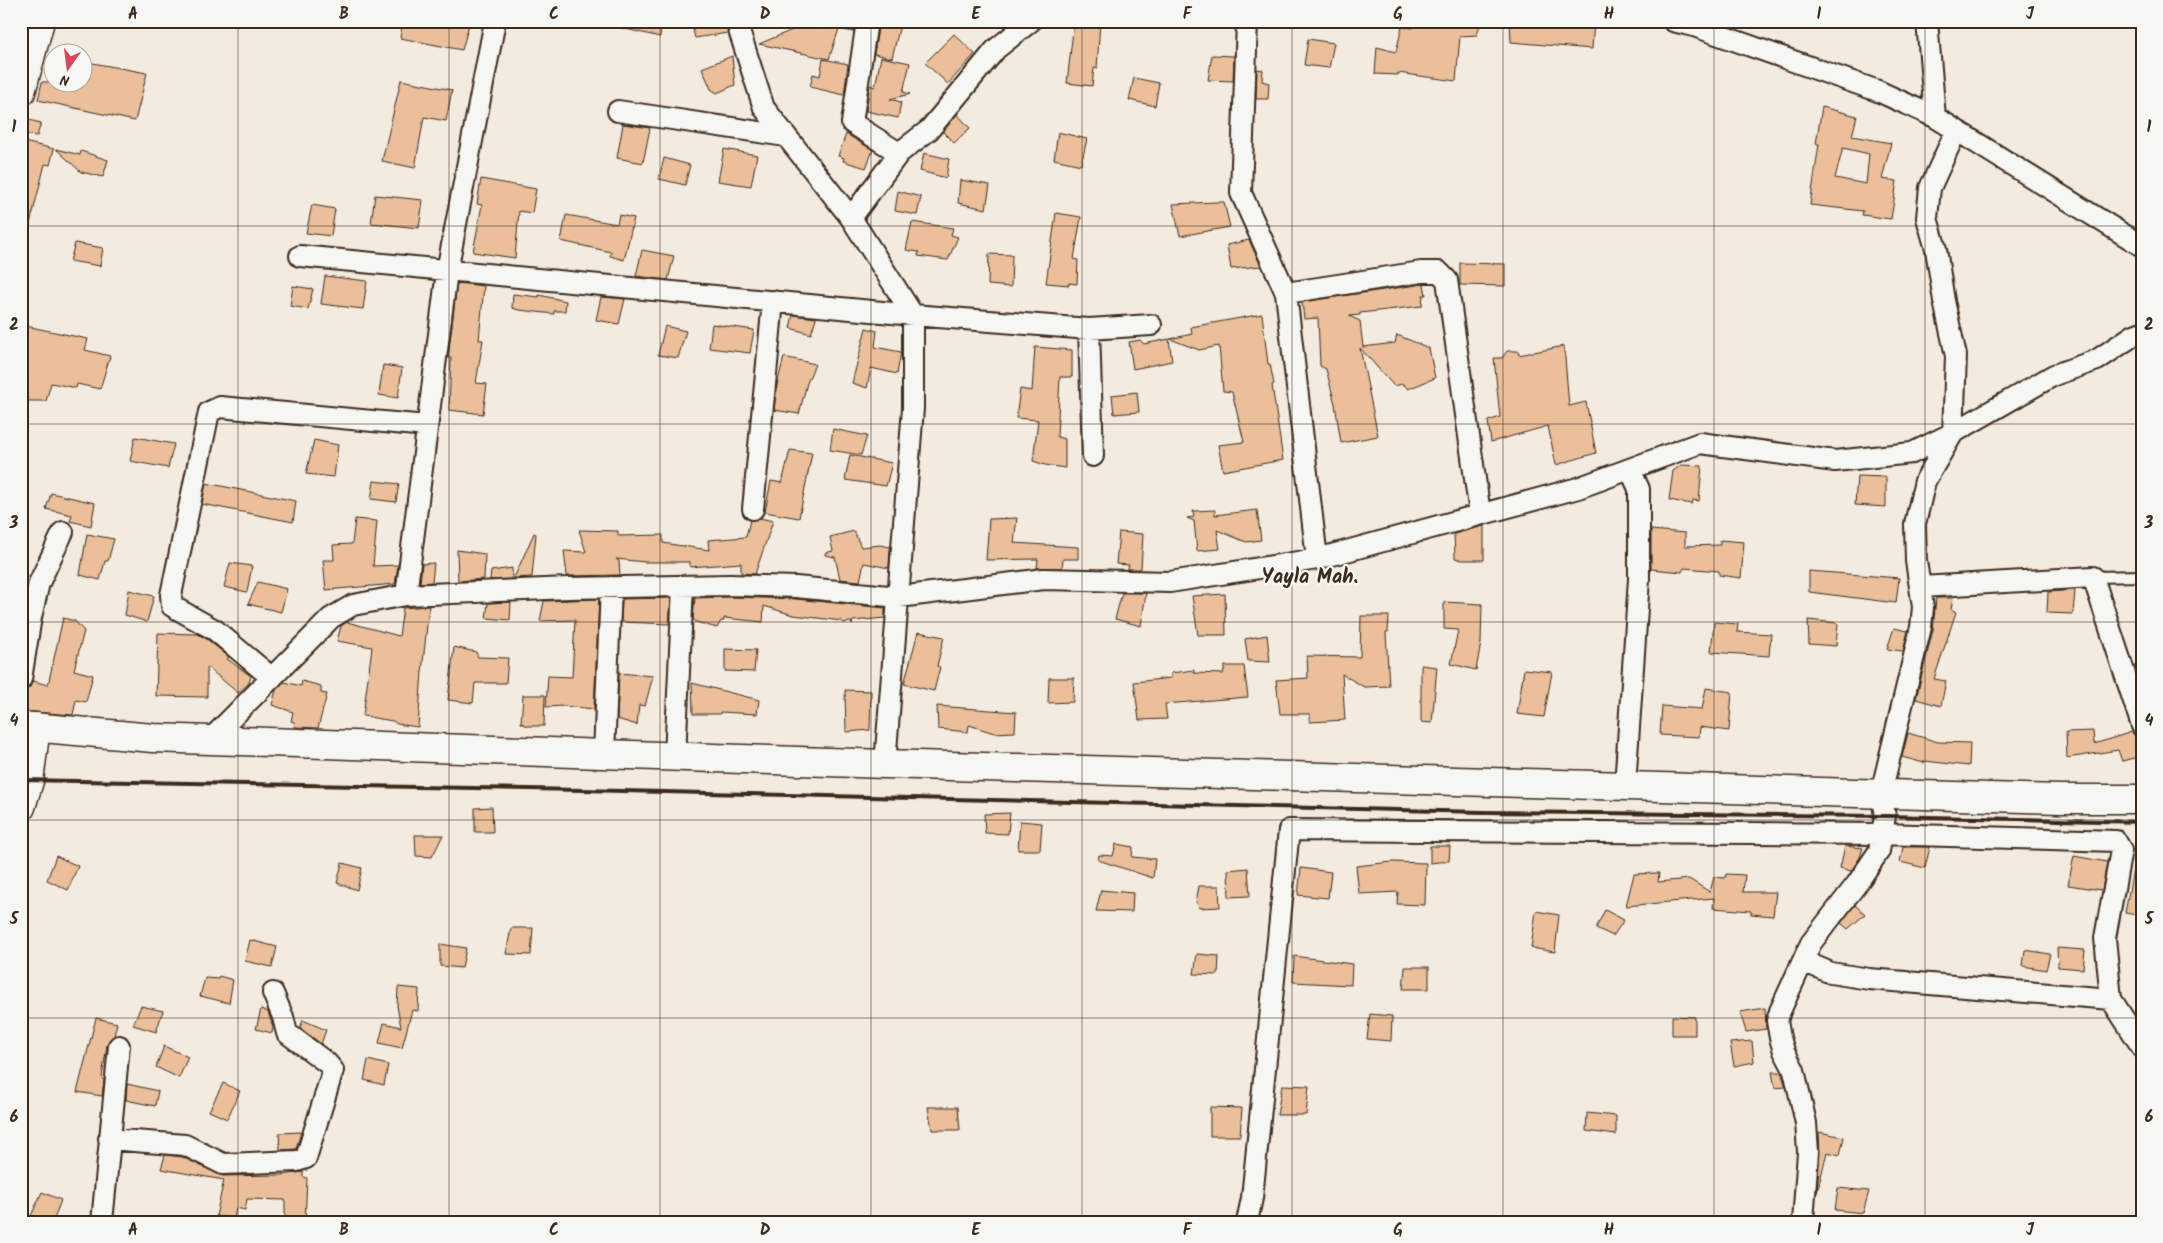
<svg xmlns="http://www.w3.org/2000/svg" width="2163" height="1243" font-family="Kalam,sans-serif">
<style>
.building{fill:#eabf9a;stroke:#3b2a1e;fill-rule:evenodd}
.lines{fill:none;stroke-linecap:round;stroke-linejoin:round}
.lane-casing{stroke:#3b2a1e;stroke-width:14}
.street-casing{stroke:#3b2a1e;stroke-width:24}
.secondary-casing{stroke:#3b2a1e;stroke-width:31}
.lane{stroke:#f6f6f2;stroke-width:10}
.street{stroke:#f6f6f2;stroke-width:20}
.secondary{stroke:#f6f6f2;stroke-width:28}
.rail{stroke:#3b2a1e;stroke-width:4}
.grid{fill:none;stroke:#3b2a1e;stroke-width:1;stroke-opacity:0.55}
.labels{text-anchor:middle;stroke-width:4.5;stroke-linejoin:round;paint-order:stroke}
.district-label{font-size:20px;font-weight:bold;fill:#3b2a1e;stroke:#f6f6f2}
.neatline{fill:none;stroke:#3b2a1e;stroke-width:2}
.grid-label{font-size:16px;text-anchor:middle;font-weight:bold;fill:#3b2a1e}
</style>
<rect width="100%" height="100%" fill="#f4ebe0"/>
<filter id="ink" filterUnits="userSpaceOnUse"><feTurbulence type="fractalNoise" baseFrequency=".02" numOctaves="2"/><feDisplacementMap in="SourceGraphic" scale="10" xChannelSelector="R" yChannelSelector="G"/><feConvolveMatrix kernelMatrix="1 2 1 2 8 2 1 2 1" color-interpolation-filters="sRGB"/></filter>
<g filter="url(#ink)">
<path class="building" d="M 403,21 L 470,21 L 462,50 L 400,38 Z
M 618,21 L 662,21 L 660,37 L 617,27 Z
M 691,21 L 724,21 L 728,33 L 695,38 Z
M 824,21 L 855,21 L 853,32 L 839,29 L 829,59 L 759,44 L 804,25 L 822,29 Z
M 879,21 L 901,21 L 892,58 L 874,54 Z
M 1074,21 L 1100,21 L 1097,69 L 1094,68 L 1092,86 L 1067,83 Z
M 1413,21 L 1481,21 L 1477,35 L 1460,36 L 1456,81 L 1398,73 L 1398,75 L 1375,74 L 1377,47 L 1396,52 L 1402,27 L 1413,28 Z
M 1510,21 L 1594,21 L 1592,49 L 1511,42 Z
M 954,34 L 975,54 L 948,84 L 925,63 Z
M 1308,39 L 1334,43 L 1329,68 L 1304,65 Z
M 1212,55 L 1234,56 L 1233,81 L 1208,80 Z
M 732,56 L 735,85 L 717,93 L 711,89 L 702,68 Z
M 881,57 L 910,63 L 903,92 L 910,94 L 890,99 L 901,102 L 898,118 L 866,111 L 870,85 L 875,87 Z
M 823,59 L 848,64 L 844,95 L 810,87 L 813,74 L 820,76 Z
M 82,61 L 147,73 L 135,121 L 38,100 L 42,82 L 82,82 Z
M 1257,69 L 1263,70 L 1262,81 L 1269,83 L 1268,99 L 1256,99 Z
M 1134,78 L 1159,83 L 1155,106 L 1129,100 Z
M 401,80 L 452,90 L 446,121 L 424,117 L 415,168 L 382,161 Z
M 1822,107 L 1857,116 L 1852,136 L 1891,143 L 1882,179 L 1897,181 L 1891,219 L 1862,215 L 1863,211 L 1810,205 L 1819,144 L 1816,144 ZM 1843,148 L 1869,154 L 1866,184 L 1835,178 Z
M 957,114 L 970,128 L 954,143 L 943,132 Z
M 21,118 L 41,123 L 37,136 L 21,134 Z
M 623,124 L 650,128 L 643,163 L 617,158 Z
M 1058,132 L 1087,139 L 1081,165 L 1054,159 Z
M 846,134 L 873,150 L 866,168 L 843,161 L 844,158 L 838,156 Z
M 24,142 L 54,149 L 50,165 L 45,164 L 27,236 L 21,236 L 21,155 Z
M 56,149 L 80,155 L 81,151 L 108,160 L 103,177 L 81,172 Z
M 724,149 L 757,155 L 751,186 L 718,181 Z
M 924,153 L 949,159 L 946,178 L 920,171 Z
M 664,158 L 690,165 L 685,185 L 659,179 Z
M 481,179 L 536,189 L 532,213 L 519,211 L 515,258 L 473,252 L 482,205 L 477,204 Z
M 960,180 L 990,185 L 986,209 L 958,203 Z
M 898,191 L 921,197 L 917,215 L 895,211 Z
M 375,195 L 423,200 L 419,228 L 371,223 Z
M 1216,202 L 1224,202 L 1230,227 L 1180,236 L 1173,204 Z
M 312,205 L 335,209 L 331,236 L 306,233 Z
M 1056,213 L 1081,217 L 1074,259 L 1078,260 L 1077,284 L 1069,283 L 1069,285 L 1046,283 Z
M 566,215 L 617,224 L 619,215 L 634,218 L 624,260 L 610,256 L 611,252 L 561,241 Z
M 912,222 L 953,228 L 951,235 L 958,237 L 948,260 L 918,256 L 919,252 L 906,250 Z
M 1249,240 L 1261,266 L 1231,269 L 1227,245 Z
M 75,243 L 103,248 L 100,266 L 70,261 Z
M 642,250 L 674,256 L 668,280 L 636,276 Z
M 989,254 L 1012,255 L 1011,287 L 988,285 Z
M 1460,263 L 1505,264 L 1505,286 L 1460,285 Z
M 325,276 L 367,281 L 363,309 L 321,304 Z
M 457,283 L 484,286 L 479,340 L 483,340 L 476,383 L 487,384 L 483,414 L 449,410 L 451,358 L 448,358 Z
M 1424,284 L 1426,295 L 1423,295 L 1422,306 L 1360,313 L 1360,315 L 1349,316 L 1360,321 L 1363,347 L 1395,343 L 1397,335 L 1429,348 L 1435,378 L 1408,389 L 1403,384 L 1394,386 L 1360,348 L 1378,436 L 1341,443 L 1335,404 L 1326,369 L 1320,366 L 1318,318 L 1304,319 L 1302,302 Z
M 293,286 L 313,289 L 308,309 L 290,306 Z
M 513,294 L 539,297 L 539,295 L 566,301 L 565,311 L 554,311 L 554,314 L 519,310 L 512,308 Z
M 601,297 L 625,299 L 619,324 L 596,320 Z
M 1262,314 L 1268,364 L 1270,364 L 1274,384 L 1272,385 L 1283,460 L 1223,471 L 1218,445 L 1244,442 L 1232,392 L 1223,391 L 1219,346 L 1199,350 L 1170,339 L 1192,334 L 1191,327 Z
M 793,315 L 816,318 L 811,334 L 790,328 Z
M 712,324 L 754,330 L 750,353 L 709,348 Z
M 21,325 L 88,339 L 85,350 L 110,356 L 100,389 L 77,384 L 76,388 L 51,383 L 46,401 L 22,401 L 28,378 L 21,376 Z
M 665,326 L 686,331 L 678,358 L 658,355 Z
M 866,328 L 877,331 L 875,347 L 901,352 L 897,374 L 871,368 L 867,388 L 852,383 Z
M 1169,339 L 1172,361 L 1133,369 L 1129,342 L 1140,340 L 1144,344 Z
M 1564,346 L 1569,406 L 1586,402 L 1596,453 L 1556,465 L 1548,426 L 1491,442 L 1488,421 L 1500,417 L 1494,358 L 1502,358 L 1507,351 L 1518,351 L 1519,355 Z
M 1035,347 L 1072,350 L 1072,377 L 1060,377 L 1057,437 L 1065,439 L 1065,468 L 1045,465 L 1033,461 L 1038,420 L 1016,418 L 1020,389 L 1032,391 Z
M 784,357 L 815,364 L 807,383 L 799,414 L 774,410 L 777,385 Z
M 383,365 L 402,368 L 398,398 L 379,395 Z
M 1137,392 L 1139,412 L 1114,414 L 1112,395 Z
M 833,429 L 867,436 L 861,455 L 830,450 Z
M 135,437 L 174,444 L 168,468 L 130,461 Z
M 314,440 L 338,445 L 334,477 L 306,474 Z
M 790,450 L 812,453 L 799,518 L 765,512 L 771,481 L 782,483 Z
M 850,455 L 892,463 L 886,486 L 845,480 Z
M 1681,465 L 1702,466 L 1699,501 L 1693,500 L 1692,504 L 1669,500 L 1673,471 Z
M 1857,476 L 1886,477 L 1886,507 L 1855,505 Z
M 374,481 L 399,484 L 396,502 L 371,499 Z
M 206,483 L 296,501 L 293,522 L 202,504 Z
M 51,493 L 95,503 L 91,526 L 70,521 L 72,515 L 46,509 Z
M 1215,510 L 1215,515 L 1257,510 L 1261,540 L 1246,542 L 1217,530 L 1220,549 L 1197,551 L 1194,521 L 1187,518 L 1194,517 L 1193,511 Z
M 760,518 L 773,521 L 755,574 L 741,573 L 741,563 L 690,567 L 690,562 L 645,562 L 616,559 L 619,561 L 620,575 L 567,576 L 564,551 L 586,552 L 579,530 L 618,531 L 618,536 L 663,535 L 663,543 L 709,550 L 708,540 L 746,537 L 750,520 Z
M 1017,518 L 1014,543 L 1078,547 L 1078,559 L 1063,559 L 1062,568 L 1037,568 L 1038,559 L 986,560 L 989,519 Z
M 355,519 L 377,521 L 373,566 L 398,565 L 395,584 L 326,590 L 323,560 L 334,560 L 333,545 L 352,544 Z
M 1484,526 L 1484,560 L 1462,560 L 1455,558 L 1454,534 Z
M 1651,530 L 1685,533 L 1685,546 L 1720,545 L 1720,540 L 1744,542 L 1741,578 L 1719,575 L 1719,571 L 1684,568 L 1682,572 L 1651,569 Z
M 854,531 L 861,547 L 880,545 L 890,547 L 889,568 L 864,563 L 860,581 L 840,579 L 835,557 L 825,555 L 825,553 L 833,551 L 830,537 Z
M 1119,532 L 1143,534 L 1141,569 L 1127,569 L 1129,565 L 1116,564 Z
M 534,533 L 536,534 L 532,577 L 514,578 Z
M 87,534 L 114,539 L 108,561 L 105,561 L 100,580 L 80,575 Z
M 457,550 L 485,554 L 484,579 L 458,581 Z
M 230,563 L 252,566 L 247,592 L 224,587 Z
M 434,563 L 432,582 L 420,583 L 422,564 Z
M 512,568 L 512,579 L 490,580 L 491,571 Z
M 1809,571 L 1899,578 L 1896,603 L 1809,592 Z
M 258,582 L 287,589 L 281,612 L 248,604 Z
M 129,590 L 154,596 L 147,622 L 125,615 Z
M 2075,590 L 2073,614 L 2047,613 L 2048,592 Z
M 1122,593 L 1146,593 L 1141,626 L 1115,619 Z
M 1225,594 L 1226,635 L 1198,635 L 1192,596 Z
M 730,597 L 795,599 L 885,608 L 885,618 L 853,621 L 852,625 L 851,622 L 842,623 L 842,621 L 793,615 L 764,606 L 763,622 L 724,618 L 724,621 L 721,621 L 717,628 L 696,622 L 693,619 L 695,598 Z
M 671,598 L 669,624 L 621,622 L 622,599 Z
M 1936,598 L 1953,598 L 1951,609 L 1956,612 L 1934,679 L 1946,681 L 1941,706 L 1916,699 L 1933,630 Z
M 599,599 L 594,709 L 564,706 L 546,707 L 548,676 L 572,677 L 575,620 L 540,621 L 544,601 Z
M 511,602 L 510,620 L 486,618 L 488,603 Z
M 1444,602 L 1482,604 L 1481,643 L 1476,670 L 1451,664 L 1458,630 L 1444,629 Z
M 429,606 L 422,672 L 418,727 L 397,724 L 393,721 L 363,716 L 372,647 L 337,641 L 341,626 L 347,622 L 399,636 L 403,608 Z
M 1361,616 L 1389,616 L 1388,632 L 1386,632 L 1389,686 L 1364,687 L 1342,674 L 1345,720 L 1310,722 L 1310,714 L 1280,714 L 1276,680 L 1308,678 L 1307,656 L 1360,657 Z
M 63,618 L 75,621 L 84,631 L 74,670 L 93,675 L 86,702 L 76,700 L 73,715 L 21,711 L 25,690 L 30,687 L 33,681 L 48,685 Z
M 1808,620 L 1838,623 L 1836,646 L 1809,644 Z
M 1714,622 L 1738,624 L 1737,632 L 1771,634 L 1769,656 L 1711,652 Z
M 1894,628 L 1908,631 L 1903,651 L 1887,649 Z
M 918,632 L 944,637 L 937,666 L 940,667 L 934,691 L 904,684 Z
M 158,633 L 198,634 L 208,640 L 229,657 L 227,659 L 251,676 L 249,683 L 238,693 L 207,667 L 207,697 L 156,696 Z
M 1267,635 L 1270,662 L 1248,661 L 1245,639 Z
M 454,647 L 476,652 L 478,657 L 508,658 L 506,683 L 475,683 L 473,703 L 448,700 Z
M 725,649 L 756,650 L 754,672 L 725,671 Z
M 1421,665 L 1437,667 L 1432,723 L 1421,722 Z
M 1225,666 L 1244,666 L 1248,697 L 1165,704 L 1167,719 L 1139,720 L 1134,682 L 1171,678 L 1171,673 L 1194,670 L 1194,673 L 1223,674 Z
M 1524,669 L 1552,672 L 1544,717 L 1517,714 Z
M 619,673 L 653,676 L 645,706 L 639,705 L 637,725 L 617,719 Z
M 1049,678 L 1074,678 L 1073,702 L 1048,703 Z
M 302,681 L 321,686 L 321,693 L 327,694 L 318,728 L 295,727 L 294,722 L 291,721 L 293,712 L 272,705 L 276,690 L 284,682 L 301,686 Z
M 692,683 L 759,700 L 757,714 L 720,712 L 720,714 L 693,714 Z
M 1706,688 L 1732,692 L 1729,731 L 1700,727 L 1699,737 L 1660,735 L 1662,706 L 1702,709 Z
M 845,690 L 871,691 L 870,730 L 846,732 Z
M 523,695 L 545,695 L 544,726 L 528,726 L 521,723 Z
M 937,706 L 1016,712 L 1015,732 L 994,733 L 969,725 L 968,732 L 938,729 Z
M 2093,731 L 2094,744 L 2132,732 L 2134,735 L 2142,738 L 2142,756 L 2122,761 L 2118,750 L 2067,758 L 2066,732 Z
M 1908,733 L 1938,742 L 1970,743 L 1969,766 L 1924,761 L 1924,763 L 1902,757 Z
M 492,807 L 493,832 L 475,832 L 475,808 Z
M 1010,813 L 1008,834 L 985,833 L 984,814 Z
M 1020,821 L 1042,823 L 1040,850 L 1018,850 Z
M 415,835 L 443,835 L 432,857 L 416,856 Z
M 1116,844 L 1133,847 L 1132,857 L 1155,859 L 1153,878 L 1098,860 L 1099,855 L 1113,856 Z
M 1430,846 L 1450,846 L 1449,861 L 1430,863 Z
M 1845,846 L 1863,848 L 1860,857 L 1851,871 L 1840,868 Z
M 1903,847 L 1930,847 L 1925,868 L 1900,862 Z
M 56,856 L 78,866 L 68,890 L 47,880 Z
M 2074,856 L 2107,862 L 2102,890 L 2068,885 Z
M 1392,862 L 1426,863 L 1425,905 L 1397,904 L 1398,892 L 1359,894 L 1356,866 Z
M 342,863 L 362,868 L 357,890 L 337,883 Z
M 2134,864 L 2142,865 L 2142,916 L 2125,913 Z
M 1248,868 L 1250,896 L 1229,897 L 1228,870 Z
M 1301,868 L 1331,872 L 1328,898 L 1298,895 Z
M 1659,873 L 1658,882 L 1689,879 L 1710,892 L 1714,877 L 1725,878 L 1726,874 L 1745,875 L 1743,892 L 1776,892 L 1773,916 L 1751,914 L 1751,911 L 1713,908 L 1714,898 L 1626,906 L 1634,874 Z
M 1199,886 L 1219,886 L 1220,907 L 1200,908 L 1196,902 Z
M 1101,890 L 1133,893 L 1132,912 L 1096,911 Z
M 1855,905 L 1865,914 L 1848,929 L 1841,923 Z
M 1605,910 L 1624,920 L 1613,936 L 1596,928 Z
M 1536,911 L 1559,915 L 1555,952 L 1531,948 Z
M 511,928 L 533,928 L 531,955 L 506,954 Z
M 250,940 L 277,947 L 272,967 L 245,961 Z
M 440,944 L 466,948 L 462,968 L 440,966 Z
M 2057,948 L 2085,950 L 2083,969 L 2058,967 Z
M 2025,950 L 2050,954 L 2046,970 L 2023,966 Z
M 1197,954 L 1219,956 L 1218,975 L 1194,974 Z
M 1294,956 L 1352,964 L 1351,985 L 1293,982 Z
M 1405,967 L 1429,967 L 1429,989 L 1403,989 Z
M 219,976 L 233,980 L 229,1003 L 200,996 L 205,978 L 218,979 Z
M 398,987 L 419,989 L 418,1011 L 412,1010 L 402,1048 L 379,1043 L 384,1023 L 401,1027 L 397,1006 Z
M 141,1006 L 163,1011 L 156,1032 L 133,1025 Z
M 1765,1008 L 1766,1029 L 1746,1032 L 1740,1012 Z
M 261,1009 L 268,1012 L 273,1027 L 272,1033 L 256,1029 Z
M 1370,1014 L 1392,1016 L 1391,1041 L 1367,1039 Z
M 1672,1016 L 1695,1017 L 1695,1035 L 1672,1035 Z
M 96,1018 L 117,1023 L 114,1036 L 107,1045 L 102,1077 L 104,1080 L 102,1096 L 77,1092 Z
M 303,1020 L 326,1030 L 321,1044 L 300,1028 Z
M 1752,1041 L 1754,1062 L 1734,1066 L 1730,1043 Z
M 164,1046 L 188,1057 L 179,1078 L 156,1067 Z
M 368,1060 L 388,1065 L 384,1085 L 364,1080 Z
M 1772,1072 L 1781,1072 L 1786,1087 L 1775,1088 Z
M 223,1083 L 240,1091 L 227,1119 L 209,1111 Z
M 127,1084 L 158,1091 L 155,1106 L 126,1100 Z
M 1282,1085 L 1309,1086 L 1306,1115 L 1277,1115 Z
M 928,1107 L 958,1107 L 960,1130 L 932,1130 Z
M 1210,1107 L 1242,1108 L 1240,1136 L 1210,1136 Z
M 1587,1113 L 1616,1116 L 1616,1135 L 1586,1131 Z
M 301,1132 L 296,1149 L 280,1150 L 279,1133 Z
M 1819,1132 L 1844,1137 L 1840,1155 L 1827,1152 L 1817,1193 L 1820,1153 Z
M 165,1155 L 182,1157 L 223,1176 L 282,1175 L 303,1172 L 303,1177 L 307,1178 L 305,1222 L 285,1222 L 285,1200 L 247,1199 L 245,1210 L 236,1208 L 234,1218 L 216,1216 L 224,1180 L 161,1169 Z
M 1838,1188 L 1869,1191 L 1863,1213 L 1835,1210 Z
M 42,1192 L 61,1200 L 53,1222 L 28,1222 Z"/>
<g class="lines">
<defs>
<path id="lane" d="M 2093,577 L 2142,576"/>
<path id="street" d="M 736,21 L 764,108 L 851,218 L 913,315 L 913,408 L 885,764
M 867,21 L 852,123 L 899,153
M 1247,21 L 1241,193 L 1286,293 L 1317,559
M 1673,21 L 1694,26 L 1878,91 L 1935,117 L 2142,246
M 1927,21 L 1935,117
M 618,111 L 786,136
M 851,218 L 899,153 L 929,130 L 996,49 L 1031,21
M 300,256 L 913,315 L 1089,329 L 1151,325
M 1286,293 L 1421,272 L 1439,272 L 1447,280 L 1480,514
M 1089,329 L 1093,456
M 753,509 L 773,301
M 1921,587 L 2093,577 L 2142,726
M 406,595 L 447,271 L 495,21
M 272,678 L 215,630 L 172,606 L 171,595 L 209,412 L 220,407 L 427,426
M 21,679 L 31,617 L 39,583 L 63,532
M 210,740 L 331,618 L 353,605 L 406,595 L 569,588 L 730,585 L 796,587 L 899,597 L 1044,579 L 1170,582 L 1317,559 L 1578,488 L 1700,443 L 1835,461 L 1912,453 L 1953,433 L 2054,375 L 2097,360 L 2134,335 L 2142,332
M 604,754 L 611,587
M 675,757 L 683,586
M 1625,786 L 1639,579 L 1639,489 L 1630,469
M 1803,961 L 1831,973 L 1869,979 L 2111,999
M 109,1139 L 185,1145 L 223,1164 L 297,1161 L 306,1158 L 333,1070 L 327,1063 L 287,1033 L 283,1017 L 273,993
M 102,1222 L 119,1046
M 1247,1222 L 1252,1198 L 1289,830 L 1882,834 L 2116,841 L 2121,850 L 2105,938 L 2111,999 L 2142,1047
M 1803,1222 L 1808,1152 L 1806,1123 L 1794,1070 L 1784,1051 L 1780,1038 L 1777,1021 L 1780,1011 L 1811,943 L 1856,885 L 1879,851 L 1885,816 L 1881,793 L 1921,627 L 1923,607 L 1916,561 L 1915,524 L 1925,481 L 1953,433 L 1956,356 L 1944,301 L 1936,249 L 1927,218 L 1930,188 L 1956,131"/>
<path id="secondary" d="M 21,92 L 40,21
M 21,726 L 153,738 L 210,740 L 885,764 L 2060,799 L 2142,799
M 21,807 L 29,781 L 36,727"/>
</defs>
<use href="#lane" class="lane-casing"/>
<use href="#street" class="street-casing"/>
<use href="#secondary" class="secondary-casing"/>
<use href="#lane" class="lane"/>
<use href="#street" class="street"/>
<use href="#secondary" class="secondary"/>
<path class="rail" d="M 21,780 L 581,790 L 1482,812 L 1885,816 L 2142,822"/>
</g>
</g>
<path class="grid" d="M 238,21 L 238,1222M 449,21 L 449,1222M 660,21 L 660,1222M 871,21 L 871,1222M 1082,21 L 1082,1222M 1292,21 L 1292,1222M 1503,21 L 1503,1222M 1714,21 L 1714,1222M 1925,21 L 1925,1222M 21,226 L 2142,226M 21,424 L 2142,424M 21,622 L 2142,622M 21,820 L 2142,820M 21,1018 L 2142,1018"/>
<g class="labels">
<g class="district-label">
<text x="1310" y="583">Yayla Mah.</text>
</g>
</g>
<rect width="2163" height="1243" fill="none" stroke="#f6f6f2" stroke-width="55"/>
<g transform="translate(68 68) rotate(194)"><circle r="24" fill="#f6f6f2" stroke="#aba49d"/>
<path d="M0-4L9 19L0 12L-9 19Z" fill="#d1495b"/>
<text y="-8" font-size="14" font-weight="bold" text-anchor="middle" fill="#3b2a1e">N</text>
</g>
<rect x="28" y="28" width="2108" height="1188" class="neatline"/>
<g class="grid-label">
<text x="133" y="19">A</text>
<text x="344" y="19">B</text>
<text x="554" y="19">C</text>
<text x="765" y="19">D</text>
<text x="976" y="19">E</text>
<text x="1187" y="19">F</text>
<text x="1398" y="19">G</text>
<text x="1609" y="19">H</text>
<text x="1819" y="19">I</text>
<text x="2030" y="19">J</text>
<text x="14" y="132">1</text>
<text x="2149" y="132">1</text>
<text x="14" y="330">2</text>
<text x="2149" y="330">2</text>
<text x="14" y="528">3</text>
<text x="2149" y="528">3</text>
<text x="14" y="726">4</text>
<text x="2149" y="726">4</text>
<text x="14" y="924">5</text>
<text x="2149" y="924">5</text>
<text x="14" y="1122">6</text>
<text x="2149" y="1122">6</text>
<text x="133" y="1235">A</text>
<text x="344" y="1235">B</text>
<text x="554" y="1235">C</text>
<text x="765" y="1235">D</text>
<text x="976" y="1235">E</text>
<text x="1187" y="1235">F</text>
<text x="1398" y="1235">G</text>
<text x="1609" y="1235">H</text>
<text x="1819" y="1235">I</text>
<text x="2030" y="1235">J</text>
</g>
</svg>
